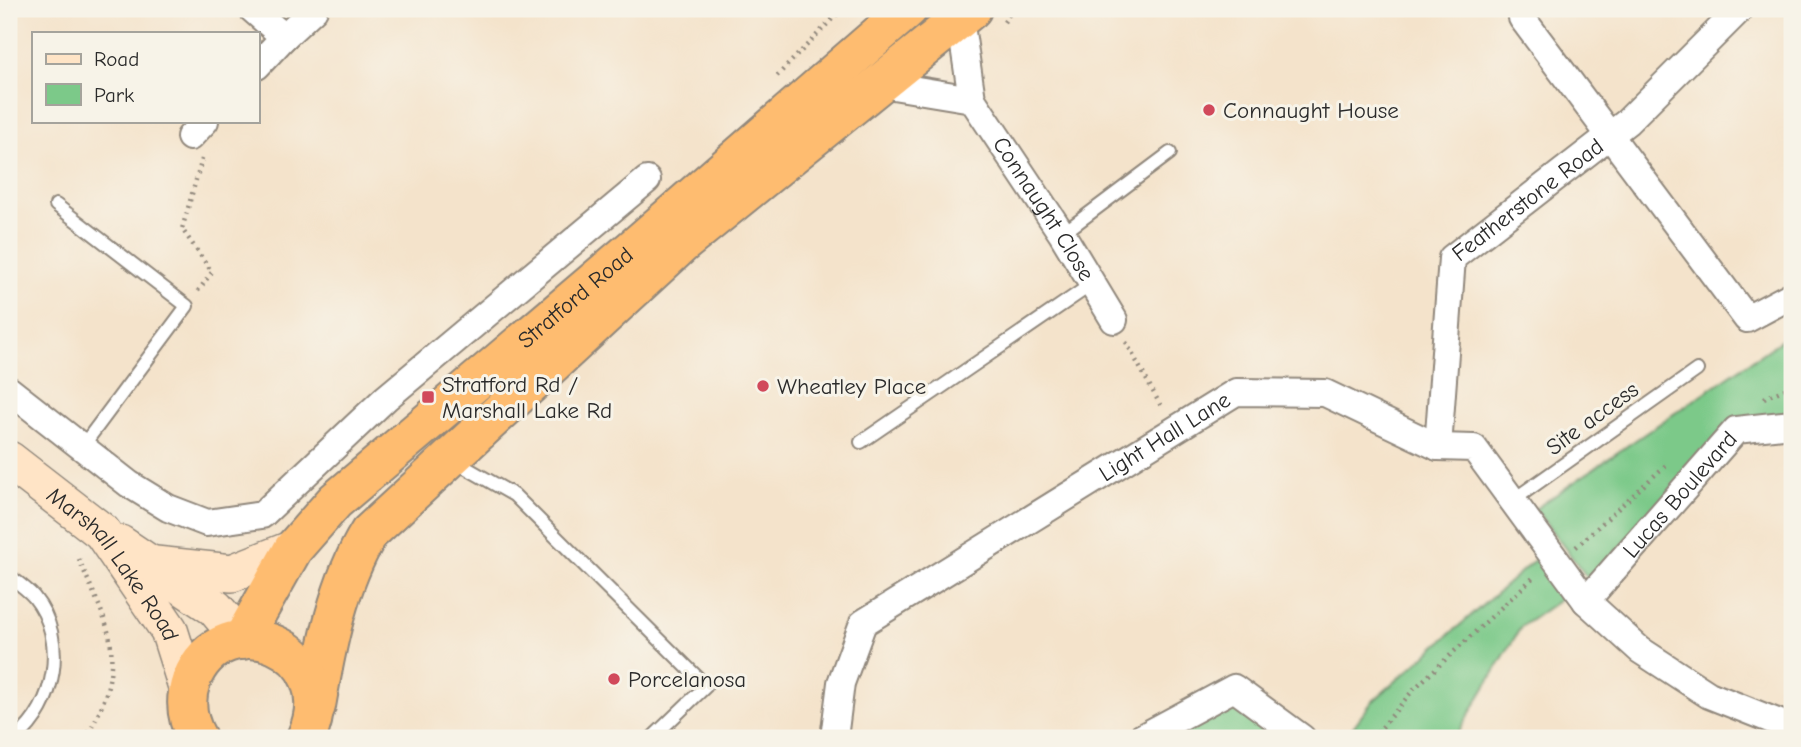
<svg xmlns="http://www.w3.org/2000/svg" width="1801" height="747" font-family="'Comic Neue',sans-serif">
<style>
.green{fill:#7cc989;stroke:#547a5a;stroke-width:2}
.lines{fill:none;stroke-linecap:round;stroke-linejoin:round}
.service-casing{stroke:#90877b;stroke-width:16}
.minor-casing{stroke:#90877b;stroke-width:30}
.secondary-casing{stroke:#90877b;stroke-width:40}
.trunk-casing{stroke:#90877b;stroke-width:42}
.path{stroke:#90877b;stroke-width:4.5;stroke-dasharray:2 5;stroke-linecap:butt}
.service{stroke:#fff;stroke-width:12}
.minor{stroke:#fff;stroke-width:26}
.secondary{stroke:#ffe4c6;stroke-width:37}
.trunk{stroke:#febc70;stroke-width:38}
.poi-dot{fill:#d1495b;stroke:#f7f3e8;stroke-width:2.5}
.labels{text-anchor:middle;stroke-width:6;stroke-linejoin:round;paint-order:stroke}
.poi-label{font-size:23px;fill:#2b2b2b;stroke:#f7f3e8;text-anchor:start}
.street-label{font-size:23px;fill:#2b2b2b;stroke:#f7f3e8}
</style>
<rect width="100%" height="100%" fill="#f7f3e8"/>
<filter id="ink" filterUnits="userSpaceOnUse"><feTurbulence type="fractalNoise" baseFrequency=".0143" numOctaves="2"/><feDisplacementMap in="SourceGraphic" scale="14" xChannelSelector="R" yChannelSelector="G"/><feConvolveMatrix kernelMatrix="1 2 1 2 8 2 1 2 1" color-interpolation-filters="sRGB"/></filter>
<filter id="wash" filterUnits="userSpaceOnUse"><feTurbulence type="fractalNoise" baseFrequency=".00686" numOctaves="4" result="noise"/><feDisplacementMap in="SourceGraphic" scale="28" xChannelSelector="R" yChannelSelector="G"/><feGaussianBlur stdDeviation="1.57" result="paint"/><feColorMatrix in="noise" values="0 0 0 0 0 0 0 0 0 0 0 0 0 0 0 0 0 1.4 0 .05"/><feComposite in="paint" operator="in"/></filter>
<g filter="url(#wash)">
<rect width="100%" height="100%" fill="#f4e3cb"/>
<path class="green" d="M 1792,333 L 1792,413 L 1731,422 L 1590,581 L 1535,509 Z
M 1538,557 L 1568,594 L 1521,627 L 1455,738 L 1345,738 L 1372,702 Z
M 1231,702 L 1280,738 L 1178,738 Z"/>
</g>
<g filter="url(#ink)">
<g class="lines">
<defs>
<path id="service" d="M 56,205 L 187,306 L 82,447
M 1062,234 L 1170,153
M 861,442 L 1092,284
M 454,458 L 463,466 L 514,495 L 706,686 L 652,738
M 1512,501 L 1697,370
M 9,576 C 17,582 27,589 34,597 C 68,639 56,706 16,738"/>
<g id="minor">
<path d="M 252,9 L 284,37 L 257,66"/>
<path d="M 1522,18 L 1747,319 L 1792,295"/>
<path id="s1" d="M 960,19 L 972,99 L 1062,234 L 1114,320"/>
<path d="M 284,37 L 314,9"/>
<path d="M 881,84 L 972,99"/>
<path d="M 190,137 L 205,121"/>
<path d="M 9,390 L 129,484 L 168,508 L 207,523 L 262,515 L 386,398 L 647,180"/>
<path id="s2" d="M 1438,447 L 1452,258 L 1627,122 L 1740,9"/>
<path id="s3" d="M 1586,601 L 1736,430 L 1792,424"/>
<path id="s4" d="M 834,738 L 841,683 L 863,623 L 1236,392 L 1325,393 L 1438,447 L 1474,448 L 1586,601 L 1640,650 L 1709,695 L 1792,728"/>
<path d="M 1141,738 L 1234,688 L 1302,738"/>
</g>
<g id="secondary">
<path id="s5" d="M 9,460 L 102,532 L 169,630 L 188,690"/>
<path d="M 120,544 L 215,608 L 242,640"/>
<path d="M 155,565 L 232,573 L 293,549"/>
</g>
<g id="trunk">
<path id="s6" d="M 242,640 L 293,549 L 335,501 L 638,244 L 908,9"/>
<path d="M 316,706 C 326,648 338,583 369,533 L 681,245 L 972,9"/>
<path d="M 197,738 C 187,720 184,701 191,681 C 222,599 347,648 306,738"/>
</g>
</defs>
<use href="#service" class="service-casing"/>
<use href="#minor" class="minor-casing"/>
<use href="#secondary" class="secondary-casing"/>
<use href="#trunk" class="trunk-casing"/>
<path class="path" d="M 1004,22 L 1013,9
M 777,76 L 842,9
M 198,291 L 212,272 L 182,229 L 202,159
M 1126,342 L 1162,408
M 1764,398 L 1792,386
M 1576,547 L 1666,465
M 79,559 C 89,584 103,610 109,635 C 117,669 104,711 85,738
M 1373,738 L 1414,689 L 1536,575"/>
<use href="#service" class="service"/>
<use href="#minor" class="minor"/>
<use href="#secondary" class="secondary"/>
<use href="#trunk" class="trunk"/>
</g>
</g>
<g class="poi-dot">
<circle cx="1209" cy="110" r="7"/>
<circle cx="763" cy="386" r="7"/>
<rect x="421" y="390" width="14" height="14" rx="3.5"/>
<circle cx="614" cy="679" r="7"/>
</g>
<g class="labels">
<g class="poi-label">
<text x="1223" y="118">Connaught House</text>
<text x="442" y="392">Stratford Rd /<tspan x="442" dy="26">Marshall Lake Rd</tspan></text>
<text x="777" y="394">Wheatley Place</text>
<text x="628" y="687">Porcelanosa</text>
</g>
<g class="street-label">
<text dy="8" stroke="none"><textPath href="#s2" startOffset="285">Featherstone Road</textPath></text>
<text dy="8" stroke="none"><textPath href="#s1" startOffset="212">Connaught Close</textPath></text>
<text dy="8" stroke="none"><textPath href="#s6" startOffset="483">Stratford Road</textPath></text>
<text transform="translate(1592 418) rotate(-36)" y="8">Site access</text>
<text dy="8" stroke="none"><textPath href="#s4" startOffset="474">Light Hall Lane</textPath></text>
<text dy="8" stroke="none"><textPath href="#s3" startOffset="142">Lucas Boulevard</textPath></text>
<text dy="8" stroke="none"><textPath href="#s5" startOffset="149">Marshall Lake Road</textPath></text>
</g>
</g>
<rect width="1801" height="747" fill="none" stroke="#f7f3e8" stroke-width="35"/>
<rect x="32" y="32" width="228" height="91" fill="#f7f3e8" stroke="#a5a39c" stroke-width="2"/>
<rect x="46" y="54" width="35" height="10" fill="#ffe4c6" stroke="#a5a39c" stroke-width="2"/>
<text x="94" y="66" font-size="21" fill="#2b2b2b">Road</text>
<rect x="46" y="84" width="35" height="21" fill="#7cc989" stroke="#a5a39c" stroke-width="2"/>
<text x="94" y="102" font-size="21" fill="#2b2b2b">Park</text>
</svg>
